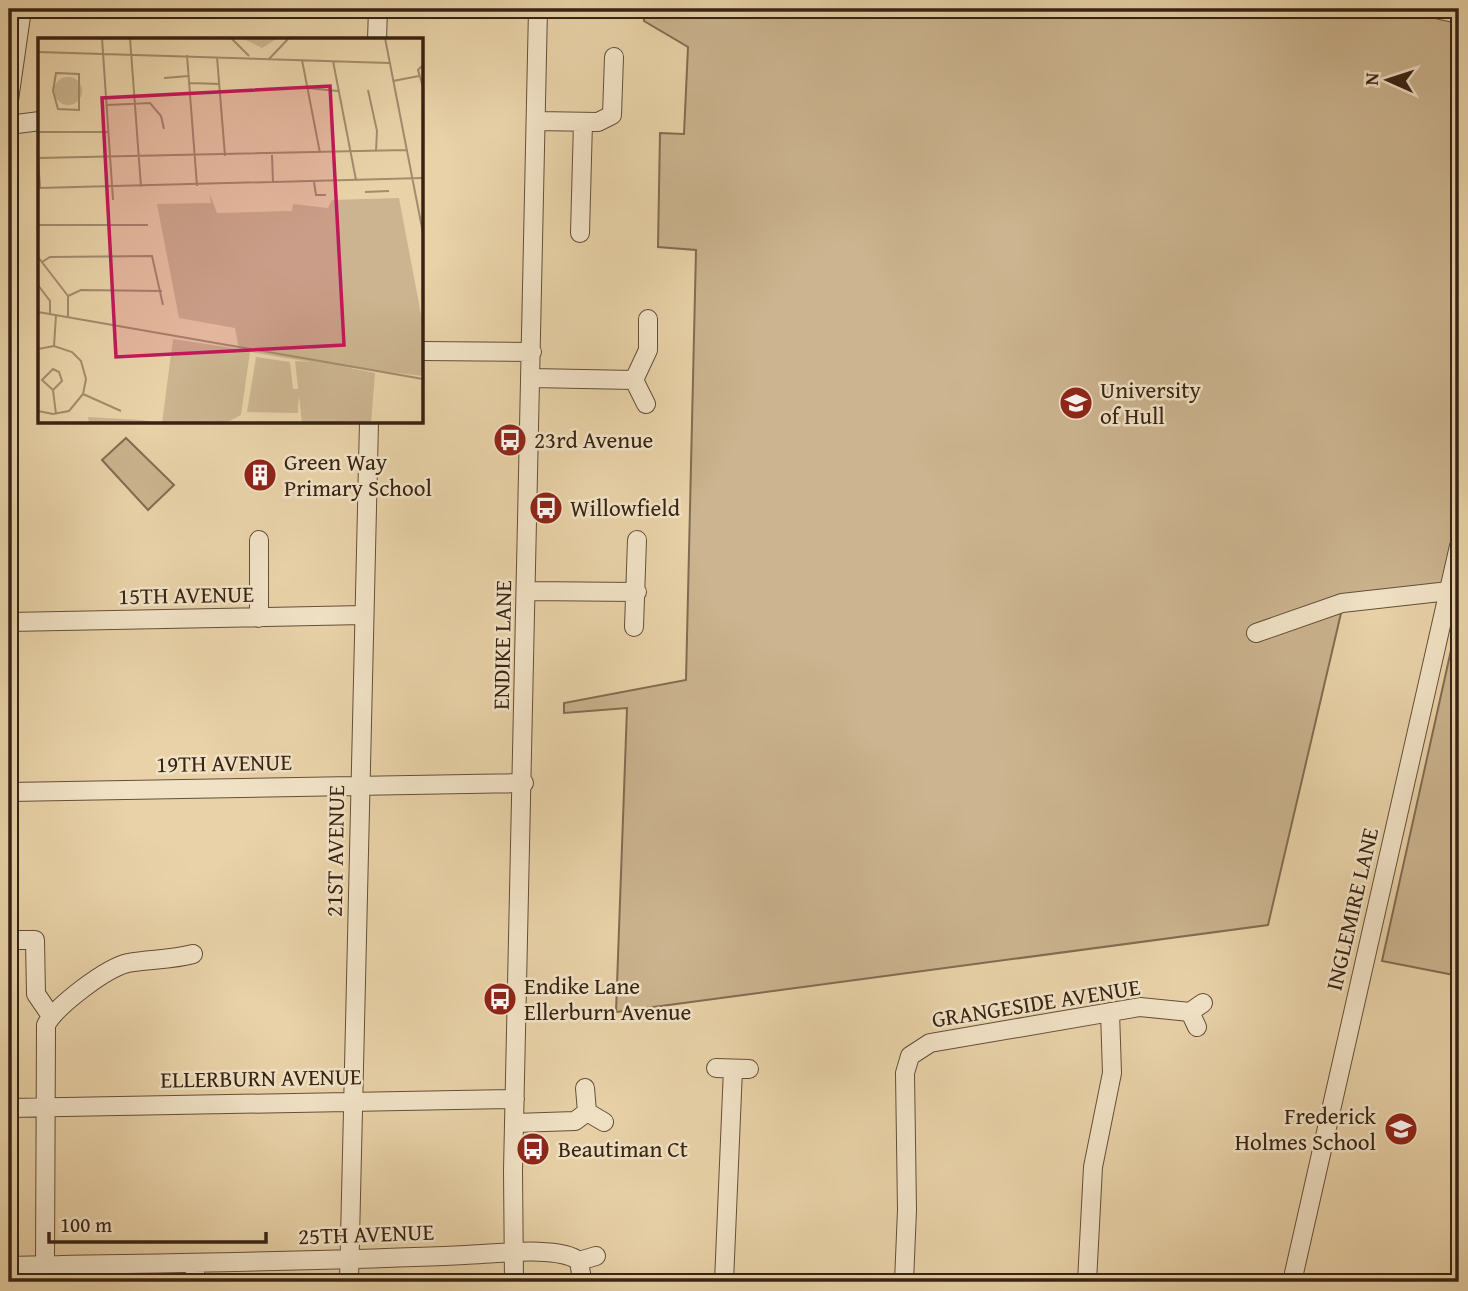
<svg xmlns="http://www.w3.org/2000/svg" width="1468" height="1291" font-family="'Gentium Book Plus',serif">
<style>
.green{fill:#cbb48f;stroke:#816c51;stroke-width:2}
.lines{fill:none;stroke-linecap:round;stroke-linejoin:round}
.minor-casing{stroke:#644f38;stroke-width:20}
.minor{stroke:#f1e2c6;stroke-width:18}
.labels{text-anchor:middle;stroke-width:5;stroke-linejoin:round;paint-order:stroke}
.poi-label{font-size:23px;fill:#372313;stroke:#f1e2c6;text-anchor:start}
.street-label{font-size:23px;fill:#372313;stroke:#f1e2c6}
.inset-road{fill:none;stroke:#a28c6c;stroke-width:2}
.view{fill:#c2185b;fill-opacity:0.15;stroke:#c2185b;stroke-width:3.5}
.inset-edge{fill:none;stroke:#372313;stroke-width:3.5}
</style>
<rect width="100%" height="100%" fill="#e9d2a8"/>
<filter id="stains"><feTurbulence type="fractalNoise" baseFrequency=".00286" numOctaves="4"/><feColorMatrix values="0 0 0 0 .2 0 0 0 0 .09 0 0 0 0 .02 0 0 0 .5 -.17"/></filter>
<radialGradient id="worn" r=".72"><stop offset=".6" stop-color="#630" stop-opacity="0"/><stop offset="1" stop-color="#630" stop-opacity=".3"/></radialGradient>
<path class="green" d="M 644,9 L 1459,9 L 1459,593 L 1342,609 L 1268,925 L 616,1012 L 627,708 L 564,713 L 564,703 L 686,680 L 696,250 L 658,247 L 660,133 L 684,134 L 688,47 L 644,21 Z
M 126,438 L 174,485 L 148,510 L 102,460 Z
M 1459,614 L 1459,976 L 1382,961 Z"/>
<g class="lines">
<defs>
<path id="minor" d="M 1436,9 L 1459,14
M 377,40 L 378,9
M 9,100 L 22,9
M 536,121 L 598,122 L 612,115 L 614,57
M 9,125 L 40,121
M 580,233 L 583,122
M 422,351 L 532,352
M 532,378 L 634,380
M 646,404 L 634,380 L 648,350 L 648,319
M 259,540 L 259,618
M 527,591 L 637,592
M 9,622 L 364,615
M 634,627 L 637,540
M 1256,633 L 1342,603 L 1449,591
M 9,792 L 524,783
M 9,940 L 35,940 L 36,994 L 51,1016
M 1197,1027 L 1190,1012 L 1203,1003
M 716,1068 L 749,1069
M 585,1088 L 587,1112 L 604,1122
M 9,1108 L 515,1099
M 515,1123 L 575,1121 L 587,1112
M 195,1263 L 195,1282
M 45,1265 L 46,1025 C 56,1006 106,968 128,963 C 150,959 171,960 193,954
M 9,1266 C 161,1263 313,1262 465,1255 C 493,1254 559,1245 579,1261
M 582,1280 L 579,1261 L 596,1256
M 349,1282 L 369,422
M 514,1282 L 513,1171 L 538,9
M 724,1282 L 733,1069
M 904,1282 L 907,1210 L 905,1073 L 910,1056 L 930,1043 L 1140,1007 L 1190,1012
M 1087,1282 L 1093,1167 L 1112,1073 L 1110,1012
M 1292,1282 L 1459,546"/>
</defs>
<use href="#minor" class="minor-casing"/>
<use href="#minor" class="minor"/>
</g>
<defs>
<symbol id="university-disc" viewBox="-11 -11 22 22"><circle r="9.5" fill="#8f2418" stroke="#f1e2c6"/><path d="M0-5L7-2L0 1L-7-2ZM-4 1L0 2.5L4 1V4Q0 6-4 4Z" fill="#fff"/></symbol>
<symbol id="bus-disc" viewBox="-11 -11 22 22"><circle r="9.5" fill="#8f2418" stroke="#f1e2c6"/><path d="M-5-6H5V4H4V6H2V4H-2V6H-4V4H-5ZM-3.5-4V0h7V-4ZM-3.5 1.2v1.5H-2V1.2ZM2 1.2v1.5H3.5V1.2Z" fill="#fff"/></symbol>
<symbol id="building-disc" viewBox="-11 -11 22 22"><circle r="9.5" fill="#8f2418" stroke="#f1e2c6"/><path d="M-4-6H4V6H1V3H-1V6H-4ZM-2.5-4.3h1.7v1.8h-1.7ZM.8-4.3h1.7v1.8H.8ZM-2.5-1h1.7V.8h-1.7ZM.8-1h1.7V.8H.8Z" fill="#fff"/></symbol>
<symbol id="school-disc" viewBox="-11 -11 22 22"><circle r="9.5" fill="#8f2418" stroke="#f1e2c6"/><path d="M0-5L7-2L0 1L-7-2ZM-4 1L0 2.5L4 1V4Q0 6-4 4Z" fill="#fff"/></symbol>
</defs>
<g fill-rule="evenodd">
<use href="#university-disc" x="1057" y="384" width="38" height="38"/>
<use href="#bus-disc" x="491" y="421" width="38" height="38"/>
<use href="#building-disc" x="241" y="456" width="38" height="38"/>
<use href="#bus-disc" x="527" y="489" width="38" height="38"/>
<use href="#bus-disc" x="481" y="980" width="38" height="38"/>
<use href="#school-disc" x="1382" y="1110" width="38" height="38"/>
<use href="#bus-disc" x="514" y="1130" width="38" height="38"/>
</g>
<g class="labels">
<g class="poi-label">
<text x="1100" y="398">University<tspan x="1100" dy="26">of Hull</tspan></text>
<text x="534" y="448">23rd Avenue</text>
<text x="284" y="470">Green Way<tspan x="284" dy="26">Primary School</tspan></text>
<text x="570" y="516">Willowfield</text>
<text x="524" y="994">Endike Lane<tspan x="524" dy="26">Ellerburn Avenue</tspan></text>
<text x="1376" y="1124" text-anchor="end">Frederick<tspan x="1376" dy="26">Holmes School</tspan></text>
<text x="558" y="1157">Beautiman Ct</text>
</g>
<g class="street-label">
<text transform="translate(186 595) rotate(-1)" y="8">15TH AVENUE</text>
<text transform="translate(502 645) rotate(-89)" y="8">ENDIKE LANE</text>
<text transform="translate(224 763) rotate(-1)" y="8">19TH AVENUE</text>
<text transform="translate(335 851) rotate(-89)" y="8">21ST AVENUE</text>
<text transform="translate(1352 909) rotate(-77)" y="8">INGLEMIRE LANE</text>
<text transform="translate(1036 1003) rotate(-9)" y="8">GRANGESIDE AVENUE</text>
<text transform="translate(261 1078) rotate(-1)" y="8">ELLERBURN AVENUE</text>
<text transform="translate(366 1234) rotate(-2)" y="8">25TH AVENUE</text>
</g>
</g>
<g transform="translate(38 38)">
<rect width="385" height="385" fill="#e9d2a8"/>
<path d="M 204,0 L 240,0 L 224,10 ZM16 53a14 14 0 1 1 28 0a14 14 0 1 1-28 0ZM 171,154 L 179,175 L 254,173 L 255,166 L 290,170 L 294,162 L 361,160 L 385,287 L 385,338 L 307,329 L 337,335 L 333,385 L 264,385 L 257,323 L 273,324 L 212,314 L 203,377 L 188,385 L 124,385 L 135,301 L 201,311 L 197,290 L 141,280 L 119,166 L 173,165 ZM 218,319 L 252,324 L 255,351 L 261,351 L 260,375 L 209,374 ZM 50,379 L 104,382 L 118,385 L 51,385 Z" fill="#cbb48f"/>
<path class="inset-road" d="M 64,0 L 75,162M 92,0 L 103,149M 193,0 L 211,18M 347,0 L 385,195M 0,14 L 351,25M 149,17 L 159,148M 179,19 L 187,118M 231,21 L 251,0M 264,22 L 282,115M 295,23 L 318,142M 385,27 L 380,32 L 385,49M 18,35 L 41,36 L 41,72 L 20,71 L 15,53 ZM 126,40 L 151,38M 355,43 L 381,38M 151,45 L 182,46M 270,50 L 300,53M 330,52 L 339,93 L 338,113M 69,67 L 112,65 L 123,78 L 126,91M 0,94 L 71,94M 234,117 L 235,145M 0,120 L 368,112M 0,120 L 2,150M 276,144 L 278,157 L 288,157M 0,150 L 385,140M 327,154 L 351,153M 0,187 L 110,187M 0,219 L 30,258 L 30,280M 4,224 L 12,219 L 114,218 L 125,267M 0,247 L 12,263 L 12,277M 30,258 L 43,252 L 124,253M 0,274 L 385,341M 16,308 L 18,277M 0,311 L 16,308 L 34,314 L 43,323 L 48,341 L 45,356 L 31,373 L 15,376 L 0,373M 15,352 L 24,343 L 21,334 L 15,331 L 4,342 L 15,352 L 18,376M 45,356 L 83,373"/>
<path class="view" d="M 292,48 L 306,307 L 78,319 L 64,60 Z"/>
<rect width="385" height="385" class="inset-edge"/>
</g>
<rect width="1468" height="1291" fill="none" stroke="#e9d2a8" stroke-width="35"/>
<rect x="10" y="10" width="1447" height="1270" fill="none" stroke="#372313" stroke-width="3.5"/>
<rect x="18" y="18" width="1433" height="1256" fill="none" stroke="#372313" stroke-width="2"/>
<g transform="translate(1388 80) rotate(273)" stroke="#f1e2c6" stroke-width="5" paint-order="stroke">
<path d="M0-5L12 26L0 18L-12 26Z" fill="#372313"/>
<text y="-10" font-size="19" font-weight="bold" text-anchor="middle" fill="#372313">N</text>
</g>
<path d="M49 1232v10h217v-10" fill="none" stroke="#372313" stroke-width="3.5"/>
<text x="60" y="1232" font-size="21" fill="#372313" stroke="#f1e2c6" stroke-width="5" paint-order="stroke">100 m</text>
<rect width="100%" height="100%" filter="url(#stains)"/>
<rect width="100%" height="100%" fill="url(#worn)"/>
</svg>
